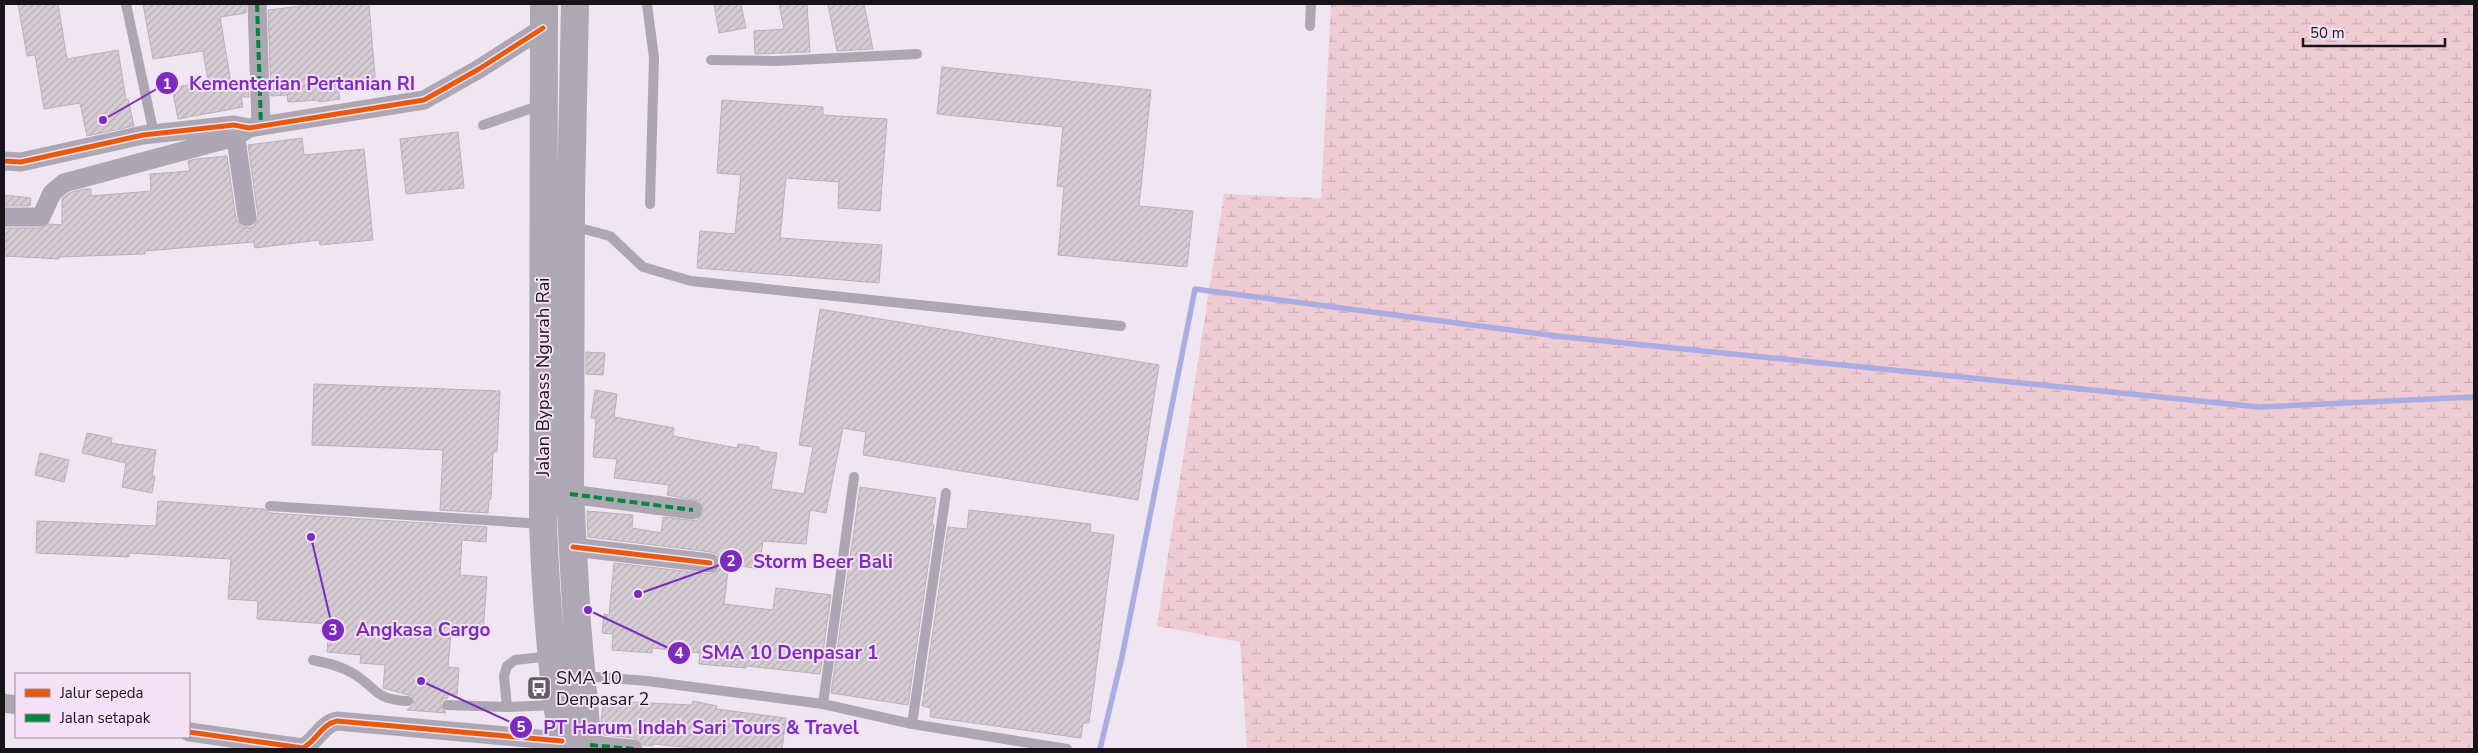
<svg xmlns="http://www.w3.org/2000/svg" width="2478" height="753" font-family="'Nunito Sans',sans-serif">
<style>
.wetland{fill:url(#wetland-marsh)}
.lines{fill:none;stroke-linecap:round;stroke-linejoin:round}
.stream{stroke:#aaace2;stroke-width:5.5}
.building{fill:url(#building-hatch);stroke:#bab1b8}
.service{stroke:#ada7b3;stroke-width:10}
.minor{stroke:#ada7b3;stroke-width:19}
.trunk{stroke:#aea7b4;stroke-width:28}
.quiet{stroke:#00873e;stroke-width:4;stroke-dasharray:8 4;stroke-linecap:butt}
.cycleway-casing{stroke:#f4e1f5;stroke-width:8}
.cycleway{stroke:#e8590c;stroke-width:5}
.labels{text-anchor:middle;stroke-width:4;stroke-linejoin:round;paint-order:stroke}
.street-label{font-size:18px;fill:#181219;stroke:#f4e1f5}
.poi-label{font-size:18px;fill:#181219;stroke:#f4e1f5;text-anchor:start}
.leader{fill:none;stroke:#7b2cbf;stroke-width:2}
.callout-dot{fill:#7b2cbf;stroke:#f4e1f5;stroke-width:2}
.mark-label{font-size:15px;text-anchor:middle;font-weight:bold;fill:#fff}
.callout-label{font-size:19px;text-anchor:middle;font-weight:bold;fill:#7b2cbf;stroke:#f4e1f5;stroke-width:4;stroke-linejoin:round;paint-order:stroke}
</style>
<defs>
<pattern id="wetland-marsh" width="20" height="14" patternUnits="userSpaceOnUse" patternTransform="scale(1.25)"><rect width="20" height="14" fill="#efcbd4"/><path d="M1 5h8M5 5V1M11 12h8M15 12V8" fill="none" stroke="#ccadb5"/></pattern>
<pattern id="building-hatch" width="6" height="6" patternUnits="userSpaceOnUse" patternTransform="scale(1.25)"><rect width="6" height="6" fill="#d6ccd3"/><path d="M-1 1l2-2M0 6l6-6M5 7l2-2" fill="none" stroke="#b7aeb5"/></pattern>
</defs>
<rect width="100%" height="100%" fill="#f0e6f1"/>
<path class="wetland" d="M 1331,4 L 2474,4 L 2474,749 L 1247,749 L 1240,642 L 1157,626 L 1224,194 L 1321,198 Z"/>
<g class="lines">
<path class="stream" d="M 1100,749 L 1122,657 L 1195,289 L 1565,337 L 2259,407 L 2474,397"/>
</g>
<path class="building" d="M 18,4 L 58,4 L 67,59 L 118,50 L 126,100 L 128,99 L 134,126 L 87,136 L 80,103 L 44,109 L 35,55 L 27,56 Z
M 143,4 L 246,4 L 246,13 L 220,17 L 231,83 L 248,81 L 249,97 L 241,97 L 243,107 L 178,119 L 172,88 L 208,81 L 203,51 L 153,59 Z
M 302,4 L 369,4 L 376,89 L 338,88 L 340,99 L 319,102 L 319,100 L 288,102 L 287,95 L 271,96 L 268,10 L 302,6 Z
M 714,4 L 741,4 L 746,28 L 719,33 Z
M 779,4 L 807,4 L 810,52 L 755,54 L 754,31 L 784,29 Z
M 828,4 L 864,4 L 873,49 L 837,51 Z
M 942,67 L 1151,90 L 1139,206 L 1193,211 L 1187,267 L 1058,255 L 1064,187 L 1057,186 L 1063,127 L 937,114 Z
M 722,100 L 823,107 L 823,115 L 887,119 L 880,211 L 838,208 L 839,182 L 786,178 L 780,238 L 882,245 L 879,283 L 697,268 L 700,231 L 735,234 L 741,175 L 717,173 Z
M 458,132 L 464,188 L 406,194 L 400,139 Z
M 302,138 L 304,155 L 364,149 L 373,240 L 320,245 L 319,240 L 255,248 L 254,242 L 145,251 L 145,254 L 59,257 L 59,259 L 4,256 L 4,228 L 41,228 L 49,224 L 62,225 L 62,199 L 69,193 L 84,189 L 91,189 L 91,196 L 151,191 L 150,174 L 190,171 L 188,161 L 196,159 L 227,156 L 236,219 L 242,227 L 249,228 L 254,226 L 258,216 L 248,145 Z
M 4,195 L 31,198 L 30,206 L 4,206 Z
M 820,309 L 1159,365 L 1138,500 L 863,455 L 866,432 L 843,428 L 826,513 L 810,510 L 806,544 L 763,541 L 759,569 L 729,564 L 724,604 L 773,610 L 776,588 L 831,595 L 820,674 L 746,666 L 746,668 L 699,664 L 700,653 L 652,648 L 652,653 L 612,650 L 613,634 L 602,633 L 604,614 L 609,615 L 614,563 L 709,574 L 719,570 L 721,564 L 717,554 L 711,552 L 588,537 L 587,511 L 633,515 L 632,528 L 661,533 L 663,517 L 697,521 L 704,511 L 699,501 L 667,495 L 669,485 L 614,478 L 617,459 L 593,457 L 596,419 L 591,418 L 595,390 L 617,394 L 614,417 L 674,428 L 673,436 L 737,448 L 738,444 L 759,447 L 759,450 L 777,453 L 771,489 L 804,494 L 813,447 L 799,445 Z
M 586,352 L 605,353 L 603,375 L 586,374 Z
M 314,384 L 500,391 L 497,452 L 493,452 L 491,499 L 489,499 L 488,513 L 440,510 L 443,450 L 312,445 Z
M 87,433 L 112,438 L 111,443 L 156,450 L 152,476 L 155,476 L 152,493 L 122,487 L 126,463 L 82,453 Z
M 40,453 L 69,460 L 64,482 L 35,475 Z
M 860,487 L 936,498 L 932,524 L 934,525 L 908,705 L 831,693 Z
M 158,501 L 264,509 L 270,513 L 487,527 L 486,542 L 462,540 L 460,575 L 487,577 L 483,635 L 451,633 L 448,667 L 459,668 L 457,695 L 448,694 L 448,698 L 443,699 L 440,704 L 446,713 L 407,710 L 414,704 L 412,696 L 383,688 L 385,665 L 360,663 L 361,655 L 327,652 L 329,624 L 257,619 L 258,601 L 228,599 L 231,559 L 129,553 L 129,557 L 36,553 L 37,521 L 156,526 Z
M 969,510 L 1091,524 L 1090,532 L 1114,535 L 1089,723 L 1083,723 L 1081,738 L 930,717 L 931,708 L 922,706 L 948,527 L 967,529 Z
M 693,701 L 717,706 L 716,709 L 786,718 L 782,749 L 703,749 L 653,744 L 653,746 L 643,745 L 634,738 L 604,735 L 601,722 L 603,703 L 631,706 L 631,702 L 692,705 Z"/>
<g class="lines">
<path class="service" d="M 126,4 L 154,134
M 647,4 L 654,58 L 650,204
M 1310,26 L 1311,4
M 711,60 L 777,61 L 917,54
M 483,125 L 541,105
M 572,226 L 610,236 L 643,267 L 691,281 L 1121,326
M 270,506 L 543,524
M 313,660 C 327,663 341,666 354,674 C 378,689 375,700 408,701
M 584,676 L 647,681 L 823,704 L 912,724 L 1067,749
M 823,704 L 854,477
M 447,705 L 507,707 L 556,705
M 507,707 L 504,676 L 507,666 L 515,660 L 551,656
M 912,724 L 946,493"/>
<path class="minor" d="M 257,4 L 261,126
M 234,125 L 247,217
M 4,161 L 21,162 L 143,135 L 234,125 L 249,128 L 424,100 L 479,69 L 543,28
M 4,217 L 41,217 L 52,193 L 64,183 L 235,137 L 248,129
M 570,494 L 693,510
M 573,547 L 710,563
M 4,703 L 16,705
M 189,732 L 303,748 C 317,740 322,724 337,721 L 562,741
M 590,745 L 633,749"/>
<path class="trunk" d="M 544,4 L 543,524 C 546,600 551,674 564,749
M 575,4 L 571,197 L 570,494 L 577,624 L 586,726 L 591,749"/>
<path class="quiet" d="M 257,4 L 261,126
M 570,494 L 693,510
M 590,745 L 633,749"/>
<defs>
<path id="cycleway" d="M 4,161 L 21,162 L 143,135 L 234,125 L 249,128 L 424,100 L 479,69 L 543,28
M 573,547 L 710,563
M 189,732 L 303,748 C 317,740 322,724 337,721 L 562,741"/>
</defs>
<use href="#cycleway" class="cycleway-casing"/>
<use href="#cycleway" class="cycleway"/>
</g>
<defs>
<symbol id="bus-square" viewBox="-11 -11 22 22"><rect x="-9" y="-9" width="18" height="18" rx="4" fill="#645c65" stroke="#f4e1f5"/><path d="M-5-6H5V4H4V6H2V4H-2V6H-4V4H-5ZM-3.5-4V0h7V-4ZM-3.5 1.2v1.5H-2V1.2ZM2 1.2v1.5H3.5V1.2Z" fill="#fff"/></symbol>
</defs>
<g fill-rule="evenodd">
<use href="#bus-square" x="525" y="674" width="28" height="28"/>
</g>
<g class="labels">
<g class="street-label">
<text transform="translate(543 377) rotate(-90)" y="6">Jalan Bypass Ngurah Rai</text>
</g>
<g class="poi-label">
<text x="556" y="684">SMA 10<tspan x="556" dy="21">Denpasar 2</tspan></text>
</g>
</g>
<path class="leader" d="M103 120L167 83M638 594L731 561M311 537L333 630M588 610L679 653M421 681L521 727"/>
<g class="callout-dot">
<circle cx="103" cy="120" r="5"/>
<circle cx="638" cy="594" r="5"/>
<circle cx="311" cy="537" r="5"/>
<circle cx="588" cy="610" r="5"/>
<circle cx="421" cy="681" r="5"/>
<circle cx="167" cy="83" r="12"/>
<circle cx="731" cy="561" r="12"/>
<circle cx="333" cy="630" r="12"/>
<circle cx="679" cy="653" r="12"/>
<circle cx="521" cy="727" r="12"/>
</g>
<g class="mark-label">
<text x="167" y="89">1</text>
<text x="731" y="566">2</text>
<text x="333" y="635">3</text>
<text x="679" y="658">4</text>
<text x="521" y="732">5</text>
</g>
<g class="callout-label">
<text x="302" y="90">Kementerian Pertanian RI</text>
<text x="823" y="568">Storm Beer Bali</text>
<text x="423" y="636">Angkasa Cargo</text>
<text x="790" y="659">SMA 10 Denpasar 1</text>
<text x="701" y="734">PT Harum Indah Sari Tours &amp; Travel</text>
</g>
<rect width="2478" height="753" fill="none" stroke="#181219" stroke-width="10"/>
<rect x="15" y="673" width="175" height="65" fill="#f4e1f5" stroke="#9c8e9d"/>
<rect x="25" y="689" width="25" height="8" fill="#e8590c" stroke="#9c8e9d"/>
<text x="60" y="698" font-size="15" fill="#181219">Jalur sepeda</text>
<rect x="25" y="714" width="25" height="8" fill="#00873e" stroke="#9c8e9d"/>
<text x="60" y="723" font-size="15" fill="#181219">Jalan setapak</text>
<path d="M2303 38v8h142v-8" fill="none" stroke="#181219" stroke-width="2.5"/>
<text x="2310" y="38" font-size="15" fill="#181219" stroke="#f4e1f5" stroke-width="4" paint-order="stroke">50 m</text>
</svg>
